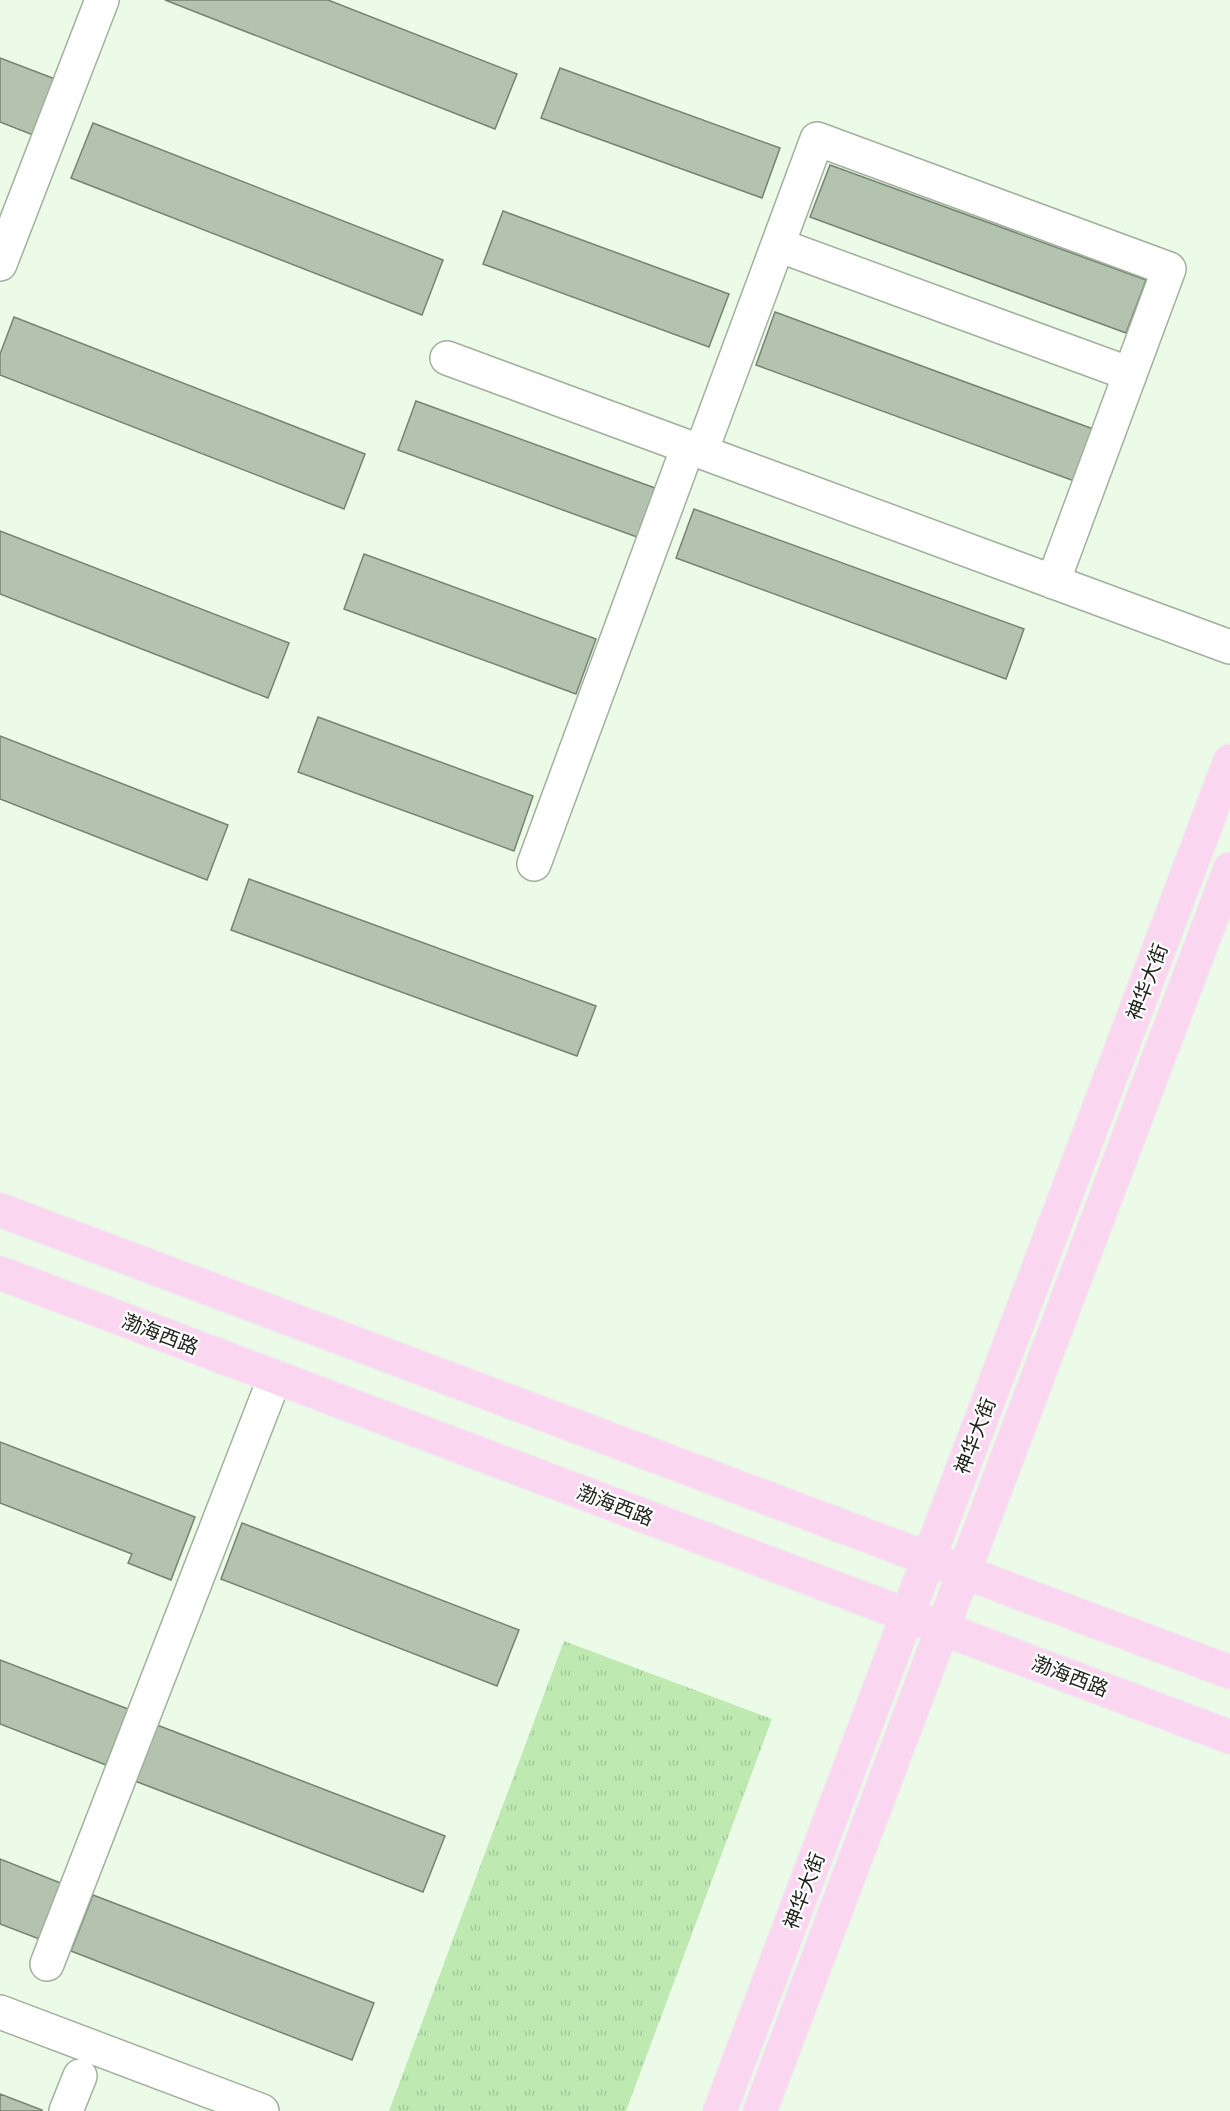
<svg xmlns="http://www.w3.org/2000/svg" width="1230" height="2111" font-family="Karla,'Noto Sans SC',sans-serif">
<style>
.park{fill:url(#park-tufts)}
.building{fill:#b4c3b0;stroke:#768372;stroke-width:1.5}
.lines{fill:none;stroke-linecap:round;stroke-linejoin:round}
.minor-casing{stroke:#a2b09e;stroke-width:36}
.major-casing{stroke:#ededed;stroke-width:36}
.minor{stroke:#fff;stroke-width:33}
.major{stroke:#fbd6f1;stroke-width:33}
.labels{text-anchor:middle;stroke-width:4.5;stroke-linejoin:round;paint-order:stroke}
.street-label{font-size:20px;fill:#1c211a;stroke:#fff}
</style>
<defs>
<pattern id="park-tufts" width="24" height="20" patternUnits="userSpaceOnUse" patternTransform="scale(1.5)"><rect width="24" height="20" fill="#beeab1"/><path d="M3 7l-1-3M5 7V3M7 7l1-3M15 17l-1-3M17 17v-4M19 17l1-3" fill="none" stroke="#a3c898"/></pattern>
</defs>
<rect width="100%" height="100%" fill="#ecfbe7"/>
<path class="park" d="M 564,1641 L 772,1719 L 626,2111 L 389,2111 Z"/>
<path class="building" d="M 165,0 L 328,0 L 517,74 L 495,129 Z
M 0,58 L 55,79 L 33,135 L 0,122 Z
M 560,68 L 780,148 L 762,198 L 541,118 Z
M 93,123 L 443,260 L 422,315 L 71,178 Z
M 830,165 L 1146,280 L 1126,333 L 810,217 Z
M 503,211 L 729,294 L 709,347 L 483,264 Z
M 775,312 L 1096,430 L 1077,482 L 756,365 Z
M 14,317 L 365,454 L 344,509 L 0,375 L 0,354 Z
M 416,401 L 655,488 L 637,537 L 398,450 Z
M 694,509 L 1024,629 L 1006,679 L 676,558 Z
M 0,531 L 289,643 L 268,698 L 0,594 Z
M 364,554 L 596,639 L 576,694 L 344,609 Z
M 318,717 L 533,796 L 514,851 L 298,772 Z
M 0,736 L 228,825 L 207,880 L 0,799 Z
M 249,879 L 596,1006 L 577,1056 L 231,930 Z
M 0,1442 L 195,1517 L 171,1580 L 128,1563 L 132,1554 L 0,1503 Z
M 242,1523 L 519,1630 L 497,1686 L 221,1579 Z
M 0,1660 L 128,1709 L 106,1765 L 0,1724 Z
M 157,1725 L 445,1836 L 423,1892 L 135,1781 Z
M 0,1859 L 63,1884 L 42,1940 L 0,1924 Z
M 93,1895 L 374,2003 L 352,2060 L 71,1951 Z
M 0,2094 L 42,2110 L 42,2111 L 0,2111 Z"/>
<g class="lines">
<defs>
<path id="minor" d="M 778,245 L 1130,374
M 0,264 L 102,0
M 447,358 L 1230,647
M 701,452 L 817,139 L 1169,269 L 1053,582
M 534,864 L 688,447
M 47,1964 L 275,1377
M 0,2012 L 262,2111
M 66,2111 L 80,2076"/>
<path id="major" d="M 0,1210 L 1230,1672
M 0,1273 L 1230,1737
M 720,2111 L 1230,761
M 760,2111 L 1230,869"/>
</defs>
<use href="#minor" class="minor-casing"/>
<use href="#major" class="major-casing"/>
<use href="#minor" class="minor"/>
<use href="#major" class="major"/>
</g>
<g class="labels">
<g class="street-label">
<text transform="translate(1147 982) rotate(-69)" y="7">神华大街</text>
<text transform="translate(160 1334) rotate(21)" y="7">渤海西路</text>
<text transform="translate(975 1436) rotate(-69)" y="7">神华大街</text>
<text transform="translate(615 1505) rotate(21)" y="7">渤海西路</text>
<text transform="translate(1070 1676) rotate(21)" y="7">渤海西路</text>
<text transform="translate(804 1891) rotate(-69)" y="7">神华大街</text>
</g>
</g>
</svg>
